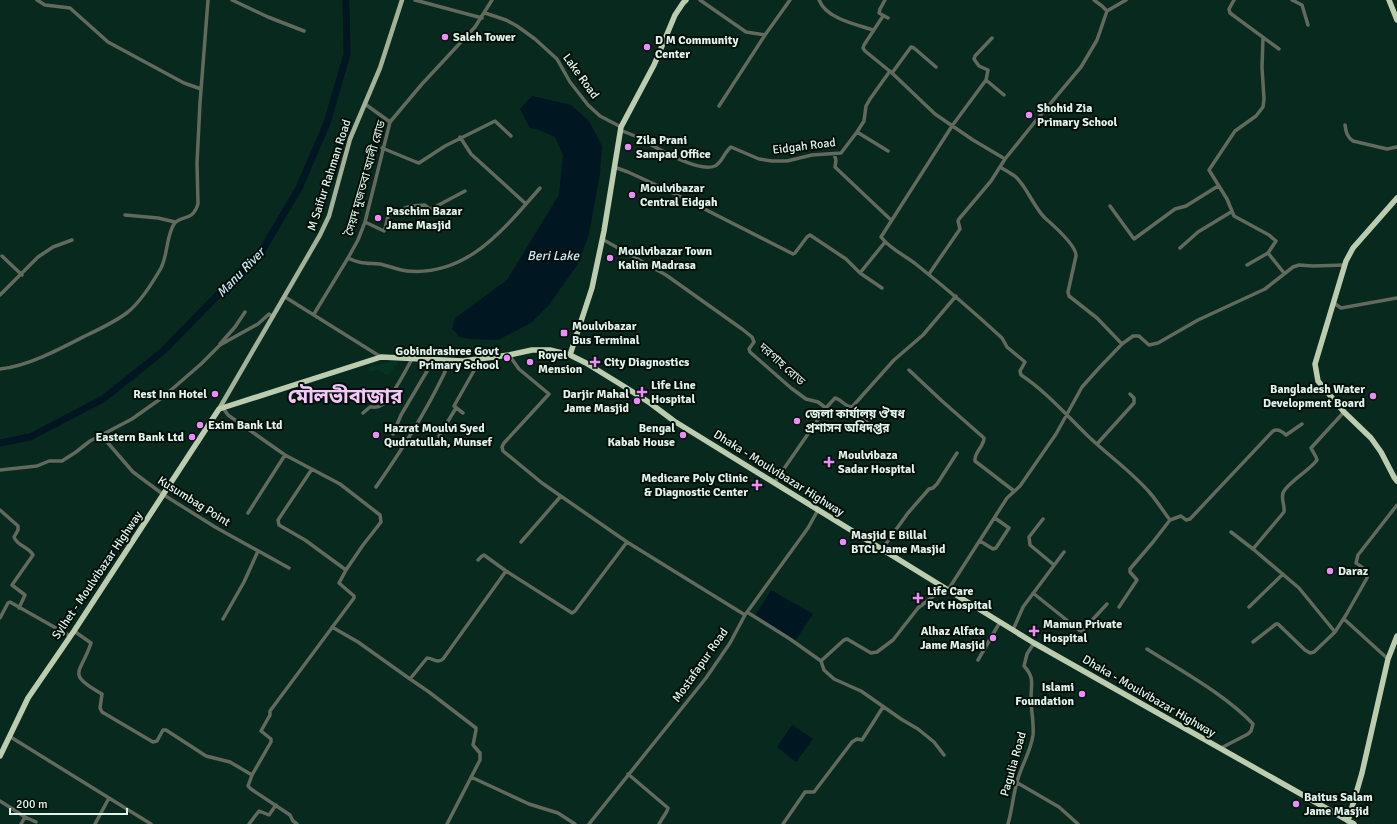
<svg xmlns="http://www.w3.org/2000/svg" width="1397" height="824" font-family="Signika,'Noto Sans Bengali',sans-serif">
<style>
.built{fill:#073323}
.water{fill:#001620}
.lines{fill:none;stroke-linecap:round;stroke-linejoin:round}
.river{stroke:#001620;stroke-width:7}
.minor{stroke:#62695d;stroke-width:3.5}
.major{stroke:#a2b198;stroke-width:4.5}
.highway{stroke:#bccdaf;stroke-width:5.5}
.poi-dot{fill:#ed8cf9;stroke:#030f09;stroke-width:1.5}
.labels{text-anchor:middle;stroke-width:4;stroke-linejoin:round;paint-order:stroke}
.poi-label{font-size:12px;font-weight:bold;fill:#e1f4ea;stroke:#030f09;text-anchor:start}
.street-label{font-size:12px;fill:#e1f4ea;stroke:#030f09}
.water-label{font-size:13px;font-style:italic;fill:#cbe9f6;stroke:#030f09}
.town-label{font-size:20px;font-weight:bold;fill:#f4c9f9;stroke:#030f09}
</style>
<rect width="100%" height="100%" fill="#08291d"/>
<path class="built" d="M 397,361 L 398,365 L 395,366 L 389,376 L 377,370 L 369,372 L 368,367 Z"/>
<path class="water" d="M 532,96 L 571,105 L 589,121 L 602,146 L 600,173 L 589,234 L 578,264 L 548,306 L 531,323 L 498,340 L 469,339 L 460,337 L 452,329 L 455,318 L 507,280 L 559,195 L 563,155 L 555,137 L 537,129 L 530,128 L 520,109 Z
M 771,590 L 813,614 L 795,641 L 755,616 Z
M 792,725 L 813,739 L 796,762 L 777,747 Z"/>
<g class="lines">
<path class="river" d="M 0,443 L 30,437 L 103,399 L 162,352 L 263,249 L 299,188 L 327,123 L 347,54 L 346,0"/>
<path class="minor" d="M 37,0 L 45,5 L 70,8 L 108,42 L 184,83 L 201,89
M 232,0 L 268,17 L 304,31
M 415,0 L 482,18
M 700,0 L 746,32 L 765,35 L 790,0
M 819,0 C 827,19 855,24 873,30
M 885,0 L 880,9 L 879,13 L 888,18
M 1094,0 L 1102,6 L 1107,11 L 1126,0
M 1234,0 L 1229,9 L 1230,13 L 1279,49
M 1292,0 L 1302,5 L 1308,25
M 485,13 L 506,20 L 517,26 L 535,39 L 557,59 L 570,82 L 588,105 L 600,116 L 621,127
M 883,16 L 864,45 L 863,48 L 865,51 L 892,73 L 935,114 L 973,140 L 1005,159
M 992,38 L 975,56 L 974,59 L 979,66 L 988,70 L 986,80 L 952,126 L 881,237 C 891,250 905,255 917,265 C 947,289 975,313 1002,338 L 1007,347 L 1025,362 L 1020,371 L 1021,375 C 1047,392 1067,416 1089,437 C 1109,456 1132,472 1150,493 C 1157,501 1163,511 1170,520
M 892,73 L 911,47 L 914,48 L 936,67
M 986,80 L 1004,95
M 365,104 L 390,122
M 719,106 L 765,35
M 1345,125 C 1346,132 1347,137 1353,141 L 1387,149 L 1397,147
M 620,130 C 625,132 630,134 635,136 C 651,144 697,174 715,166 C 723,162 724,152 731,147 L 759,159 L 772,161 L 787,161 L 812,155 L 841,153 L 857,132 L 864,121 L 866,106 L 870,99 L 890,71
M 857,132 L 888,151
M 382,148 L 416,162 L 419,163 L 445,146 L 495,121 L 511,136
M 834,154 L 836,160 L 835,167 L 891,220
M 614,167 L 628,172 L 665,189 L 793,254 L 795,253 L 807,237 L 810,235 L 846,259 L 860,273 L 882,288
M 1000,167 C 1005,170 1011,173 1016,177 C 1028,189 1033,206 1045,218 C 1053,225 1077,246 1076,256 L 1068,292 L 1069,296 L 1097,318 L 1122,344
M 526,204 L 540,188
M 1110,206 L 1134,239 L 1175,209 L 1186,206 L 1218,186
M 125,215 L 158,218 L 175,222
M 365,222 L 384,231 L 385,229 L 388,216 L 389,214 L 411,206 L 425,205 L 430,209 L 433,208 L 465,191
M 602,239 L 666,275 L 742,329 L 752,337 L 754,342 L 749,349 L 750,352 L 791,388 L 806,399 L 818,402 L 826,408 L 774,483
M 1180,248 L 1198,232 L 1231,212
M 1268,253 L 1284,273
M 2,256 L 22,275
M 348,258 C 353,260 359,263 365,263 C 370,264 375,263 380,264 C 389,266 398,270 407,271 C 459,276 495,240 526,204 L 471,154 L 460,137
M 1247,265 L 1268,253 L 1276,241 L 1269,235 L 1234,216 L 1227,199 L 1209,170 L 1235,131 L 1256,116 L 1263,107 L 1264,99 L 1262,67 L 1263,38
M 860,273 L 885,242
M 929,274 L 960,229 L 958,221 L 959,219 L 991,181 L 1005,159 L 1034,123 L 1081,67 L 1097,40 L 1107,11
M 0,295 L 38,257 L 53,247 L 72,240
M 285,297 L 381,357
M 1334,303 L 1341,308 L 1397,298
M 314,314 L 348,258 L 358,240 L 365,222 L 390,122 L 422,84 L 475,27 L 492,0
M 220,344 L 235,327 L 245,312
M 509,355 L 519,369 L 549,394 L 504,443 L 502,447 L 503,451 L 542,483 L 627,542 L 745,615
M 0,369 C 28,366 60,349 85,336 C 100,329 115,322 128,312 C 140,302 153,282 161,268 C 168,254 166,237 174,224 C 181,214 192,223 198,204 L 197,163 L 200,103 L 208,0
M 909,370 L 942,401 L 984,438 C 984,447 974,452 975,461 L 1014,491
M 850,407 L 870,425
M 223,408 L 228,415 L 285,455 L 340,484 L 380,515 L 381,522 L 363,545 L 346,570 L 305,540 L 279,525 L 278,520 L 312,469
M 826,408 L 835,398 C 841,399 845,407 852,407 L 894,360 L 923,335 L 956,296
M 363,413 L 370,407 C 373,407 377,408 380,406 C 390,402 406,370 412,359
M 463,413 L 454,406 L 480,360
M 393,434 L 401,415 L 433,361
M 101,435 L 133,472 L 164,495 L 215,527 L 289,568
M 442,439 L 439,436 L 456,408
M 1097,444 L 1134,403 L 1134,398 L 1130,394
M 0,470 L 37,466 L 49,461 L 62,461 L 76,452 L 90,441 L 132,419 L 163,397 L 201,364 L 220,345 L 258,324 L 269,314 L 273,317
M 376,487 C 404,447 430,406 450,361
M 0,510 L 18,526 L 18,530 L 14,537 C 17,546 29,547 33,555 L 12,585 L 25,595 L 19,608
M 248,513 L 285,455
M 1043,519 L 1029,537 L 1030,545 L 1054,565
M 1231,532 L 1253,549 L 1299,588 L 1335,632
M 980,541 L 993,549 L 996,548 L 1009,528 L 995,518
M 521,542 L 561,496
M 882,549 L 908,513 L 929,489 L 933,488 L 937,484 L 957,453
M 1253,549 L 1284,512 C 1285,505 1281,500 1283,493 C 1287,483 1309,471 1317,460 L 1316,457 L 1311,448 L 1344,412
M 478,560 L 482,556 L 484,555 L 506,571
M 948,590 L 1007,498 L 1020,486 L 1056,434 L 1082,387 L 1099,368 L 1122,344 L 1133,336 L 1139,336 L 1149,345 L 1158,343 L 1198,320 L 1265,289 L 1293,267 L 1299,265 L 1313,266 L 1345,265
M 1033,593 L 1079,630 L 1082,631 L 1107,604
M 1119,607 L 1137,580 L 1130,572 L 1130,569 L 1153,542 L 1170,520 L 1181,516 L 1186,520 L 1190,519 L 1273,431 C 1278,428 1282,431 1286,435 L 1302,424
M 1249,607 L 1283,574
M 747,612 L 790,639 L 821,661 L 824,670 L 834,679 L 861,691 L 901,719 L 918,729 L 934,742 L 944,755
M 0,618 L 8,603 L 10,602 L 70,636
M 223,619 L 244,582 L 258,551
M 1344,619 L 1388,659
M 332,627 L 358,642 L 410,679 L 427,658 C 433,658 437,664 443,659 L 506,571 L 572,613 L 575,611 L 627,542
M 1013,630 L 1023,607 L 1064,552
M 74,631 L 91,643 C 81,674 65,673 102,694 L 100,708 L 102,712 L 153,742 L 157,741 L 163,730 L 166,730 L 206,756 L 230,762 L 252,775 L 248,786 L 251,789 L 290,815 L 293,821 L 297,824
M 1253,642 L 1276,624 L 1278,624 L 1305,650 L 1310,653 L 1314,652 L 1335,632 L 1346,615 L 1367,578 C 1368,570 1362,567 1356,563 L 1358,555 L 1397,505
M 1147,649 C 1180,670 1226,695 1253,724 L 1251,731 L 1248,734 L 1221,748
M 978,660 L 1000,622
M 821,661 L 844,640 L 847,639 L 871,653 L 877,652 L 893,640 L 918,608 L 935,595 L 943,587
M 410,679 L 429,692 L 476,728 L 476,730 L 473,745 L 480,753 L 480,760 L 447,824
M 9,736 L 151,824
M 628,774 L 668,808 L 667,811 L 659,824
M 252,775 L 271,742 L 271,739 L 261,731 L 270,715 L 270,711 L 354,598 L 354,596 L 339,583 L 346,570
M 471,777 L 529,804 L 558,813 L 575,824
M 1016,782 L 1059,807 L 1078,824
M 0,801 L 25,817 L 36,822
M 21,824 L 25,817
M 95,824 L 109,798
M 249,824 L 259,811 L 269,815 L 276,805
M 589,824 L 706,678 L 730,643 L 745,615 L 808,528 L 818,510
M 783,824 L 805,792 L 814,792 L 852,742 L 857,739 L 862,740 L 883,707
M 1008,824 C 1012,810 1013,796 1017,782 C 1021,766 1031,751 1033,735 C 1034,722 1031,710 1031,698 C 1031,684 1035,678 1024,666 L 1027,654 L 1034,643"/>
<path class="major" d="M 219,409 L 320,235 L 329,216 L 350,139 L 380,68 L 402,0"/>
<path class="highway" d="M 1389,0 L 1397,20
M 1397,198 L 1353,248 L 1346,261 L 1315,364 L 1318,381 L 1344,412 L 1371,438 L 1381,452 L 1394,477 L 1397,481
M 570,355 L 592,288 L 604,231 L 621,127 L 654,65 L 675,15 L 683,3 L 686,0
M 0,756 L 28,698 L 74,631 L 219,409 L 381,357 L 463,361 L 509,355 L 532,350 L 550,350 L 570,355 L 586,363 L 625,387 L 650,403 L 674,421 L 1034,643 L 1354,824
M 1348,821 L 1362,773 L 1388,659 L 1397,636"/>
</g>
<g class="poi-dot">
<circle cx="445" cy="37" r="4"/>
<circle cx="647" cy="47" r="4"/>
<circle cx="1029" cy="115" r="4"/>
<circle cx="628" cy="147" r="4"/>
<circle cx="632" cy="195" r="4"/>
<circle cx="378" cy="218" r="4"/>
<circle cx="610" cy="258" r="4"/>
<rect x="560" y="329" width="8" height="8" rx="2"/>
<circle cx="507" cy="358" r="4"/>
<circle cx="530" cy="362" r="4"/>
<path d="M593 356h4v4h4v4h-4v4h-4v-4h-4v-4h4z"/>
<path d="M640 386h4v4h4v4h-4v4h-4v-4h-4v-4h4z"/>
<circle cx="215" cy="394" r="4"/>
<circle cx="1373" cy="396" r="4"/>
<circle cx="637" cy="401" r="4"/>
<circle cx="797" cy="421" r="4"/>
<circle cx="200" cy="425" r="4"/>
<circle cx="376" cy="435" r="4"/>
<circle cx="683" cy="435" r="4"/>
<circle cx="192" cy="437" r="4"/>
<path d="M827 456h4v4h4v4h-4v4h-4v-4h-4v-4h4z"/>
<path d="M755 479h4v4h4v4h-4v4h-4v-4h-4v-4h4z"/>
<circle cx="843" cy="542" r="4"/>
<circle cx="1330" cy="571" r="4"/>
<path d="M916 592h4v4h4v4h-4v4h-4v-4h-4v-4h4z"/>
<path d="M1032 625h4v4h4v4h-4v4h-4v-4h-4v-4h4z"/>
<circle cx="993" cy="638" r="4"/>
<circle cx="1082" cy="694" r="4"/>
<circle cx="1296" cy="804" r="4"/>
</g>
<g class="labels">
<g class="poi-label">
<text x="453" y="41">Saleh Tower</text>
<text x="655" y="44">D M Community<tspan x="655" dy="14">Center</tspan></text>
<text x="1037" y="112">Shohid Zia<tspan x="1037" dy="14">Primary School</tspan></text>
<text x="636" y="144">Zila Prani<tspan x="636" dy="14">Sampad Office</tspan></text>
<text x="640" y="192">Moulvibazar<tspan x="640" dy="14">Central Eidgah</tspan></text>
<text x="386" y="215">Paschim Bazar<tspan x="386" dy="14">Jame Masjid</tspan></text>
<text x="618" y="255">Moulvibazar Town<tspan x="618" dy="14">Kalim Madrasa</tspan></text>
<text x="572" y="330">Moulvibazar<tspan x="572" dy="14">Bus Terminal</tspan></text>
<text x="499" y="355" text-anchor="end">Gobindrashree Govt<tspan x="499" dy="14">Primary School</tspan></text>
<text x="538" y="359">Royel<tspan x="538" dy="14">Mension</tspan></text>
<text x="604" y="366">City Diagnostics</text>
<text x="651" y="389">Life Line<tspan x="651" dy="14">Hospital</tspan></text>
<text x="1365" y="393" text-anchor="end">Bangladesh Water<tspan x="1365" dy="14">Development Board</tspan></text>
<text x="207" y="398" text-anchor="end">Rest Inn Hotel</text>
<text x="629" y="398" text-anchor="end">Darjir Mahal<tspan x="629" dy="14">Jame Masjid</tspan></text>
<text x="805" y="418">জেলা কার্যালয় ঔষধ<tspan x="805" dy="14">প্রশাসন অধিদপ্তর</tspan></text>
<text x="208" y="429">Exim Bank Ltd</text>
<text x="384" y="432">Hazrat Moulvi Syed<tspan x="384" dy="14">Qudratullah, Munsef</tspan></text>
<text x="675" y="432" text-anchor="end">Bengal<tspan x="675" dy="14">Kabab House</tspan></text>
<text x="184" y="441" text-anchor="end">Eastern Bank Ltd</text>
<text x="838" y="459">Moulvibaza<tspan x="838" dy="14">Sadar Hospital</tspan></text>
<text x="748" y="482" text-anchor="end">Medicare Poly Clinic<tspan x="748" dy="14">&amp; Diagnostic Center</tspan></text>
<text x="851" y="539">Masjid E Billal<tspan x="851" dy="14">BTCL Jame Masjid</tspan></text>
<text x="1338" y="575">Daraz</text>
<text x="927" y="595">Life Care<tspan x="927" dy="14">Pvt Hospital</tspan></text>
<text x="1043" y="628">Mamun Private<tspan x="1043" dy="14">Hospital</tspan></text>
<text x="985" y="635" text-anchor="end">Alhaz Alfata<tspan x="985" dy="14">Jame Masjid</tspan></text>
<text x="1074" y="691" text-anchor="end">Islami<tspan x="1074" dy="14">Foundation</tspan></text>
<text x="1304" y="801">Baitus Salam<tspan x="1304" dy="14">Jame Masjid</tspan></text>
</g>
<g class="street-label">
<text transform="translate(581 76) rotate(54)" y="4">Lake Road</text>
<text transform="translate(804 146) rotate(-7)" y="4">Eidgah Road</text>
<text transform="translate(329 175) rotate(-72)" y="4">M Saifur Rahman Road</text>
<text transform="translate(365 178) rotate(-74)" y="4">সৈয়দ মুজতবা আলী রোড</text>
<text transform="translate(782 364) rotate(42)" y="4">দরগাহ রোড</text>
<text transform="translate(779 473) rotate(32)" y="4">Dhaka - Moulvibazar Highway</text>
<text transform="translate(194 501) rotate(32)" y="4">Kusumbag Point</text>
<text transform="translate(97 575) rotate(-56)" y="4">Sylhet - Moulvibazar Highway</text>
<text transform="translate(700 665) rotate(-55)" y="4">Mostafapur Road</text>
<text transform="translate(1149 696) rotate(30)" y="4">Dhaka - Moulvibazar Highway</text>
<text transform="translate(1013 764) rotate(-74)" y="4">Pagulia Road</text>
</g>
<g class="water-label">
<text x="553" y="260">Beri Lake</text>
<text transform="translate(240 272) rotate(-46)" y="5">Manu River</text>
</g>
<g class="town-label">
<text x="345" y="403">মৌলভীবাজার</text>
</g>
</g>
<path d="M10 808v6h117v-6" fill="none" stroke="#e1f4ea" stroke-width="2"/>
<text x="16" y="808" font-size="12" fill="#e1f4ea" stroke="#030f09" stroke-width="3" paint-order="stroke">200 m</text>
</svg>
